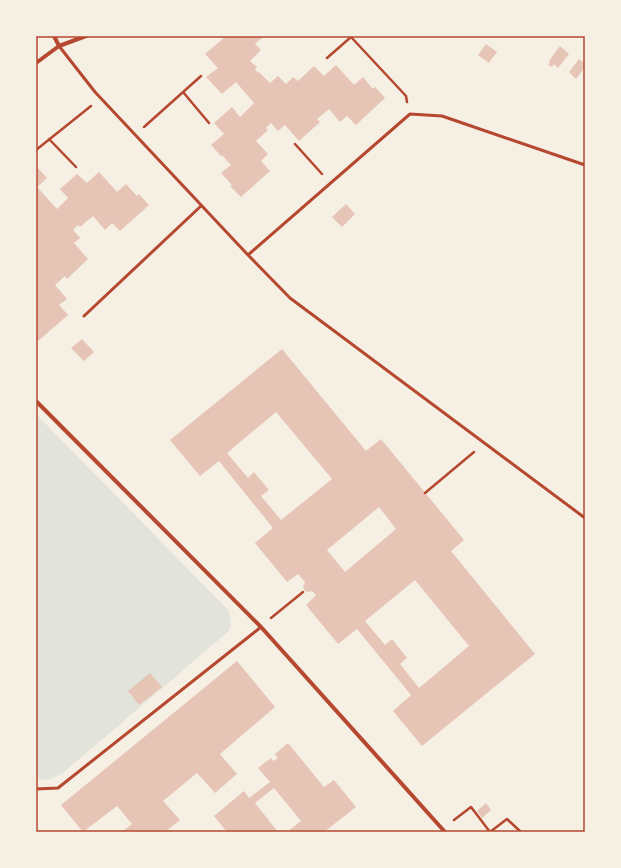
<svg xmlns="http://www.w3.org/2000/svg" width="621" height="868" font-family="'Fira Sans Condensed',sans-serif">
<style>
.green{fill:#e2e4dc}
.building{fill:#e6c5b7;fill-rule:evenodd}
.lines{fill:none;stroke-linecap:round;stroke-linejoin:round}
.path{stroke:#b5482f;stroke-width:2.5}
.service{stroke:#b5482f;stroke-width:3}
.minor{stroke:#b5482f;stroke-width:4}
.neatline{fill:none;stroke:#b5482f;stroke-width:1.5}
</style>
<rect width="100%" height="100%" fill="#f6efe4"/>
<path class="green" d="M 36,414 L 229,611 L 231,624 L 229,631 L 63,773 L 48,780 L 36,779 Z"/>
<path class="building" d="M 226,36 L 264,36 L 255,44 L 261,50 L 250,61 L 257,67 L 255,69 L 258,73 L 259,72 L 270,83 L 278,76 L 286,84 L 293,77 L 298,81 L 314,66 L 324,76 L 336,65 L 354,85 L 363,77 L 373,89 L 375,87 L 385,98 L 356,125 L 347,116 L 340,122 L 329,109 L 317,119 L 320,122 L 299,141 L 285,125 L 278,131 L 271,123 L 266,128 L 268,130 L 256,141 L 268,154 L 261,161 L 270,171 L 241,197 L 230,186 L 232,185 L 221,173 L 231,165 L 222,155 L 221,156 L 211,145 L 224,134 L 214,123 L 232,107 L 240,117 L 254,103 L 236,82 L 222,94 L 206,77 L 218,68 L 205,54 Z
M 486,44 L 497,52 L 489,63 L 478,55 Z
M 560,46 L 569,54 L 558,68 L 554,64 L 552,67 L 548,65 L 550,62 L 549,61 Z
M 579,59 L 585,64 L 585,67 L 576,79 L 569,72 Z
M 36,166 L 47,178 L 37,187 L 57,209 L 68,198 L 60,189 L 77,174 L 87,183 L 99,172 L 117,192 L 126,184 L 137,196 L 139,194 L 149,205 L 120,231 L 112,223 L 105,230 L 93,216 L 80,227 L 78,225 L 73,230 L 80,238 L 74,243 L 88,259 L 67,279 L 65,276 L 55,285 L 67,299 L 59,305 L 68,315 L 38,341 L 36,338 Z
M 346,204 L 355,214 L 342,227 L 332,217 Z
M 82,339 L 94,352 L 84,361 L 71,348 Z
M 282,349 L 366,451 L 381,439 L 464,540 L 451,551 L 535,654 L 422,746 L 393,711 L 411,695 L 357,629 L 338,644 L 306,605 L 316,595 L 312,591 L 308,592 L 305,591 L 303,587 L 305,582 L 298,574 L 287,582 L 255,543 L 273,528 L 219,461 L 200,476 L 170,440 ZM 276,412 L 332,479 L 281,520 L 261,496 L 269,490 L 254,472 L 248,478 L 227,453 ZM 379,507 L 396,529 L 345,572 L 327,550 ZM 415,580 L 469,646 L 419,688 L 400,664 L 407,658 L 392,639 L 385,645 L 365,621 Z
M 237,661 L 275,707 L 220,754 L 237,774 L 215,793 L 197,773 L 163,801 L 180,820 L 165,832 L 122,832 L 132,824 L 117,806 L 83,832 L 61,805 Z
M 150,673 L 162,687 L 139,705 L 128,691 Z
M 288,743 L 324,787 L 334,780 L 356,807 L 324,832 L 287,832 L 301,821 L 274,788 L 255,803 L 278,832 L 227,832 L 214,816 L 244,791 L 249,798 L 270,782 L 258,768 L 271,758 L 273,761 L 278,758 L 275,754 Z
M 486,803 L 491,810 L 482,818 L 477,811 Z"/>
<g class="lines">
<path class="path" d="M 327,58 L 351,37 L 406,96 L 407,102
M 183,92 L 209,123
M 144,127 L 201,76
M 49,139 L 76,167
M 295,144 L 322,174
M 36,150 L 91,106
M 425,493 L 474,452
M 271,618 L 303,592
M 454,820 L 471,807 L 490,832 L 507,819 L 521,832"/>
<path class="service" d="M 59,46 L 95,92 L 248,255 L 290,298 L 585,518
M 248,255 L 410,114 L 442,116 L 585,165
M 84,316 L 201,206
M 36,789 L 58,788 L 261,627"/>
<path class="minor" d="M 54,36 L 59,46
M 36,63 L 59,46 L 86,36
M 36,401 L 261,627 L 445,832"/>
</g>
<rect width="621" height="868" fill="none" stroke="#f6efe4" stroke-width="74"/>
<rect x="37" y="37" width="547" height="794" class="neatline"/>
</svg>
